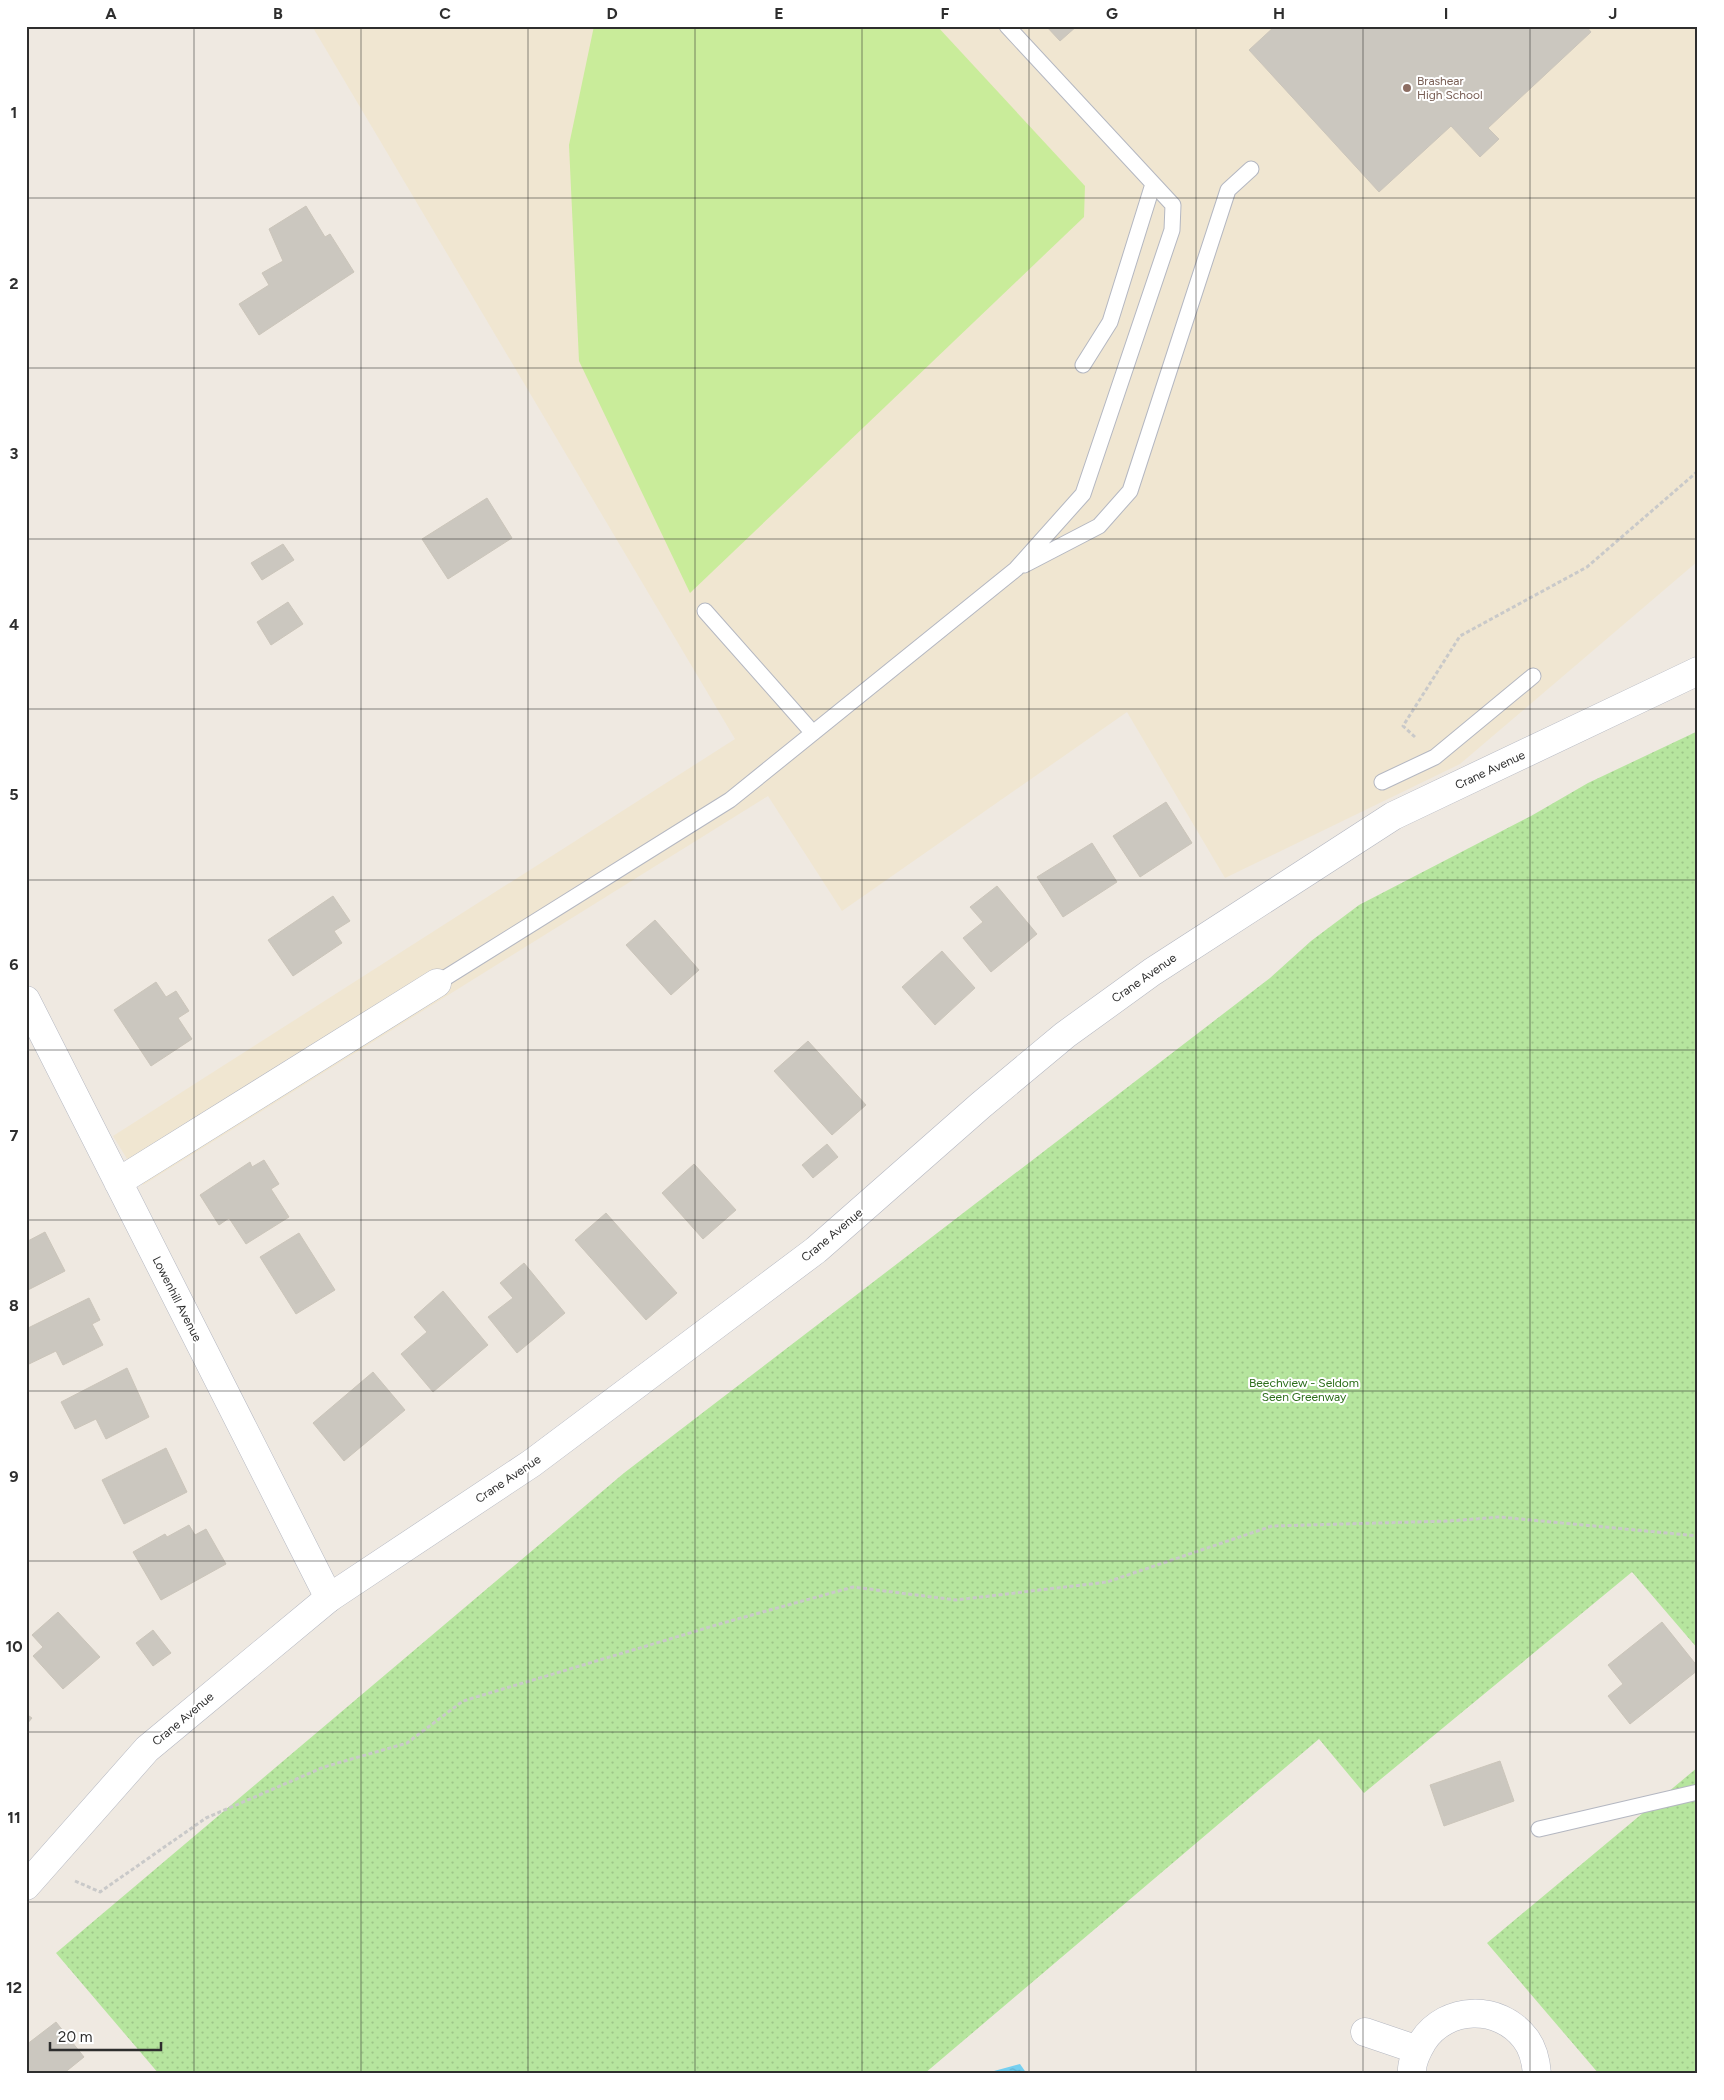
<svg xmlns="http://www.w3.org/2000/svg" width="1724" height="2100" font-family="Figtree,sans-serif">
<style>
.education{fill:#f0e6d1}
.park{fill:url(#park-dots)}
.pitch{fill:#c9ec9a}
.water{fill:url(#water-ripples)}
.building{fill:#cbc7bf;stroke:#cbc5ba}
.lines{fill:none;stroke-linecap:round;stroke-linejoin:round}
.lane-casing{stroke:#b4b7c1;stroke-width:17}
.street-casing{stroke:#b4b7c1;stroke-width:29}
.secondary-casing{stroke:#b4b7c1;stroke-width:29}
.path{stroke:#c9c9c9;stroke-width:3;stroke-dasharray:4 2.5;stroke-linecap:butt}
.lane{stroke:#fff;stroke-width:15}
.street{stroke:#fff;stroke-width:28}
.secondary{stroke:#fff;stroke-width:28}
.grid{fill:none;stroke:#2e2e2e;stroke-width:1;stroke-opacity:0.55}
.education-dot{fill:#8d6e63;stroke:#fff;stroke-width:2}
.labels{text-anchor:middle;stroke-width:4;stroke-linejoin:round;paint-order:stroke}
.education-label{font-size:12px;fill:#785e54;stroke:#fff;text-anchor:start}
.street-label{font-size:12px;fill:#2e2e2e;stroke:#fff}
.park-label{font-size:12px;fill:#2c6e1b;stroke:#fff}
.neatline{fill:none;stroke:#2e2e2e;stroke-width:2}
.grid-label{font-size:16px;text-anchor:middle;font-weight:bold;fill:#2e2e2e}
</style>
<defs>
<pattern id="park-dots" width="8" height="8" patternUnits="userSpaceOnUse" patternTransform="scale(1.25)"><rect width="8" height="8" fill="#b6e59e"/><path d="M2 2h.1M6 6h.1" fill="none" stroke="#9dc588" stroke-width="1.8" stroke-linecap="round"/></pattern>
<pattern id="water-ripples" width="26" height="14" patternUnits="userSpaceOnUse" patternTransform="scale(1.25)"><rect width="26" height="14" fill="#75cff0"/><path d="M2 4q2-2 4 0t4 0M15 11q2-2 4 0t4 0" fill="none" stroke="#66b2ce"/></pattern>
</defs>
<rect width="100%" height="100%" fill="#efe9e1"/>
<path class="education" d="M 312,26 L 1698,26 L 1698,561 L 1460,764 L 1225,878 L 1127,712 L 842,911 L 768,796 L 143,1185 L 113,1136 L 735,739 Z"/>
<path class="park" d="M 1698,731 L 1698,1649 L 1632,1572 L 1364,1793 L 1319,1739 L 924,2074 L 159,2074 L 56,1953 L 624,1473 L 1270,978 L 1311,941 L 1359,905 L 1531,816 L 1588,783 Z
M 1698,1767 L 1698,2074 L 1599,2074 L 1487,1943 Z"/>
<path class="pitch" d="M 594,26 L 937,26 L 1085,186 L 1084,217 L 690,593 L 579,361 L 569,145 Z"/>
<path class="water" d="M 1020,2064 L 1027,2074 L 993,2074 L 994,2071 Z"/>
<path class="building" d="M 1046,26 L 1077,26 L 1060,41 Z
M 1275,26 L 1586,26 L 1591,32 L 1488,128 L 1499,139 L 1480,157 L 1451,126 L 1379,192 L 1249,50 Z
M 306,206 L 325,237 L 330,234 L 354,272 L 259,335 L 239,304 L 269,285 L 262,273 L 283,261 L 269,229 Z
M 487,498 L 512,538 L 448,579 L 422,539 Z
M 283,544 L 294,560 L 262,580 L 251,563 Z
M 288,602 L 303,624 L 271,645 L 257,622 Z
M 1166,802 L 1192,843 L 1140,877 L 1113,836 Z
M 1092,843 L 1117,882 L 1063,917 L 1037,877 Z
M 997,886 L 1037,934 L 991,972 L 963,938 L 983,922 L 970,907 Z
M 333,896 L 350,921 L 334,931 L 342,943 L 293,976 L 268,940 Z
M 655,920 L 699,970 L 671,995 L 626,945 Z
M 942,951 L 975,988 L 935,1025 L 902,987 Z
M 156,982 L 166,997 L 176,991 L 189,1011 L 178,1018 L 192,1039 L 151,1066 L 114,1010 Z
M 808,1041 L 866,1105 L 832,1135 L 774,1071 Z
M 827,1144 L 838,1157 L 813,1178 L 802,1165 Z
M 264,1160 L 279,1184 L 271,1189 L 289,1217 L 246,1244 L 229,1218 L 219,1225 L 200,1195 L 250,1162 L 252,1167 Z
M 694,1164 L 736,1210 L 703,1239 L 662,1193 Z
M 606,1213 L 677,1293 L 646,1320 L 575,1240 Z
M 45,1232 L 65,1271 L 26,1291 L 26,1242 Z
M 299,1233 L 335,1290 L 296,1314 L 260,1257 Z
M 524,1263 L 565,1313 L 517,1353 L 488,1317 L 513,1298 L 500,1283 Z
M 443,1291 L 488,1345 L 433,1392 L 401,1354 L 427,1332 L 414,1317 Z
M 89,1298 L 100,1320 L 92,1324 L 103,1345 L 63,1365 L 56,1351 L 29,1364 L 26,1359 L 26,1329 Z
M 127,1368 L 149,1417 L 106,1439 L 96,1419 L 75,1429 L 61,1402 Z
M 373,1372 L 405,1410 L 344,1461 L 313,1423 Z
M 166,1448 L 187,1492 L 124,1524 L 102,1480 Z
M 189,1525 L 195,1535 L 206,1529 L 226,1564 L 161,1600 L 133,1552 L 165,1534 L 167,1537 Z
M 58,1612 L 100,1657 L 63,1689 L 33,1656 L 43,1647 L 32,1635 Z
M 1662,1622 L 1698,1667 L 1698,1670 L 1630,1724 L 1608,1696 L 1623,1684 L 1608,1665 Z
M 153,1630 L 171,1653 L 153,1666 L 136,1643 Z
M 26,1714 L 32,1718 L 26,1725 Z
M 1500,1761 L 1514,1801 L 1444,1826 L 1430,1785 Z
M 56,2022 L 84,2057 L 63,2074 L 26,2074 L 26,2045 Z"/>
<g class="lines">
<defs>
<path id="lane" d="M 1083,365 L 1110,322 L 1153,184
M 1024,565 L 1099,526 L 1130,491 L 1228,190 L 1251,169
M 705,611 L 813,733
M 1382,782 L 1435,757 L 1533,676
M 437,983 L 730,800 L 1016,569 L 1083,494 L 1172,230 L 1173,205 L 1007,26
M 1539,1829 L 1698,1792"/>
<path id="street" d="M 26,1000 L 329,1598
M 118,1182 L 437,983
M 1365,2032 L 1418,2050
M 1412,2074 C 1411,2062 1417,2051 1423,2041 C 1446,2006 1499,2004 1525,2038 C 1533,2048 1536,2061 1537,2074"/>
<path id="secondary" d="M 26,1886 L 147,1749 L 329,1598 L 532,1463 L 816,1250 L 981,1105 L 1065,1035 L 1152,972 L 1393,816 L 1698,671"/>
</defs>
<use href="#lane" class="lane-casing"/>
<use href="#street" class="street-casing"/>
<use href="#secondary" class="secondary-casing"/>
<path class="path" d="M 1415,737 L 1403,726 L 1460,636 L 1587,567 L 1698,471
M 75,1881 L 100,1892 L 206,1818 L 324,1767 L 407,1743 L 463,1701 L 723,1623 L 853,1587 L 956,1600 L 1107,1582 L 1272,1526 L 1449,1521 L 1500,1517 L 1698,1536"/>
<use href="#lane" class="lane"/>
<use href="#street" class="street"/>
<use href="#secondary" class="secondary"/>
</g>
<path class="grid" d="M 194,26 L 194,2074M 361,26 L 361,2074M 528,26 L 528,2074M 695,26 L 695,2074M 862,26 L 862,2074M 1029,26 L 1029,2074M 1196,26 L 1196,2074M 1363,26 L 1363,2074M 1530,26 L 1530,2074M 26,198 L 1698,198M 26,368 L 1698,368M 26,539 L 1698,539M 26,709 L 1698,709M 26,880 L 1698,880M 26,1050 L 1698,1050M 26,1220 L 1698,1220M 26,1391 L 1698,1391M 26,1561 L 1698,1561M 26,1732 L 1698,1732M 26,1902 L 1698,1902"/>
<circle class="education-dot" cx="1407" cy="88" r="5"/>
<g class="labels">
<g class="education-label">
<text x="1417" y="85">Brashear<tspan x="1417" dy="14">High School</tspan></text>
</g>
<g class="street-label">
<text transform="translate(1490 770) rotate(-25)" y="4">Crane Avenue</text>
<text transform="translate(1144 978) rotate(-35)" y="4">Crane Avenue</text>
<text transform="translate(832 1235) rotate(-40)" y="4">Crane Avenue</text>
<text transform="translate(177 1299) rotate(63)" y="4">Lowenhill Avenue</text>
<text transform="translate(508 1479) rotate(-34)" y="4">Crane Avenue</text>
<text transform="translate(183 1719) rotate(-40)" y="4">Crane Avenue</text>
</g>
<g class="park-label">
<text x="1304" y="1387">Beechview - Seldom<tspan x="1304" dy="14">Seen Greenway</tspan></text>
</g>
</g>
<rect width="1724" height="2100" fill="none" stroke="#ffffff" stroke-width="55"/>
<path d="M50 2042v8h111v-8" fill="none" stroke="#2e2e2e" stroke-width="2.5"/>
<text x="58" y="2042" font-size="15" fill="#2e2e2e" stroke="#ffffff" stroke-width="4" paint-order="stroke">20 m</text>
<rect x="28" y="28" width="1668" height="2044" class="neatline"/>
<g class="grid-label">
<text x="111" y="19">A</text>
<text x="278" y="19">B</text>
<text x="445" y="19">C</text>
<text x="612" y="19">D</text>
<text x="779" y="19">E</text>
<text x="945" y="19">F</text>
<text x="1112" y="19">G</text>
<text x="1279" y="19">H</text>
<text x="1446" y="19">I</text>
<text x="1613" y="19">J</text>
<text x="14" y="118">1</text>
<text x="14" y="289">2</text>
<text x="14" y="459">3</text>
<text x="14" y="630">4</text>
<text x="14" y="800">5</text>
<text x="14" y="970">6</text>
<text x="14" y="1141">7</text>
<text x="14" y="1311">8</text>
<text x="14" y="1482">9</text>
<text x="14" y="1652">10</text>
<text x="14" y="1823">11</text>
<text x="14" y="1993">12</text>
</g>
</svg>
